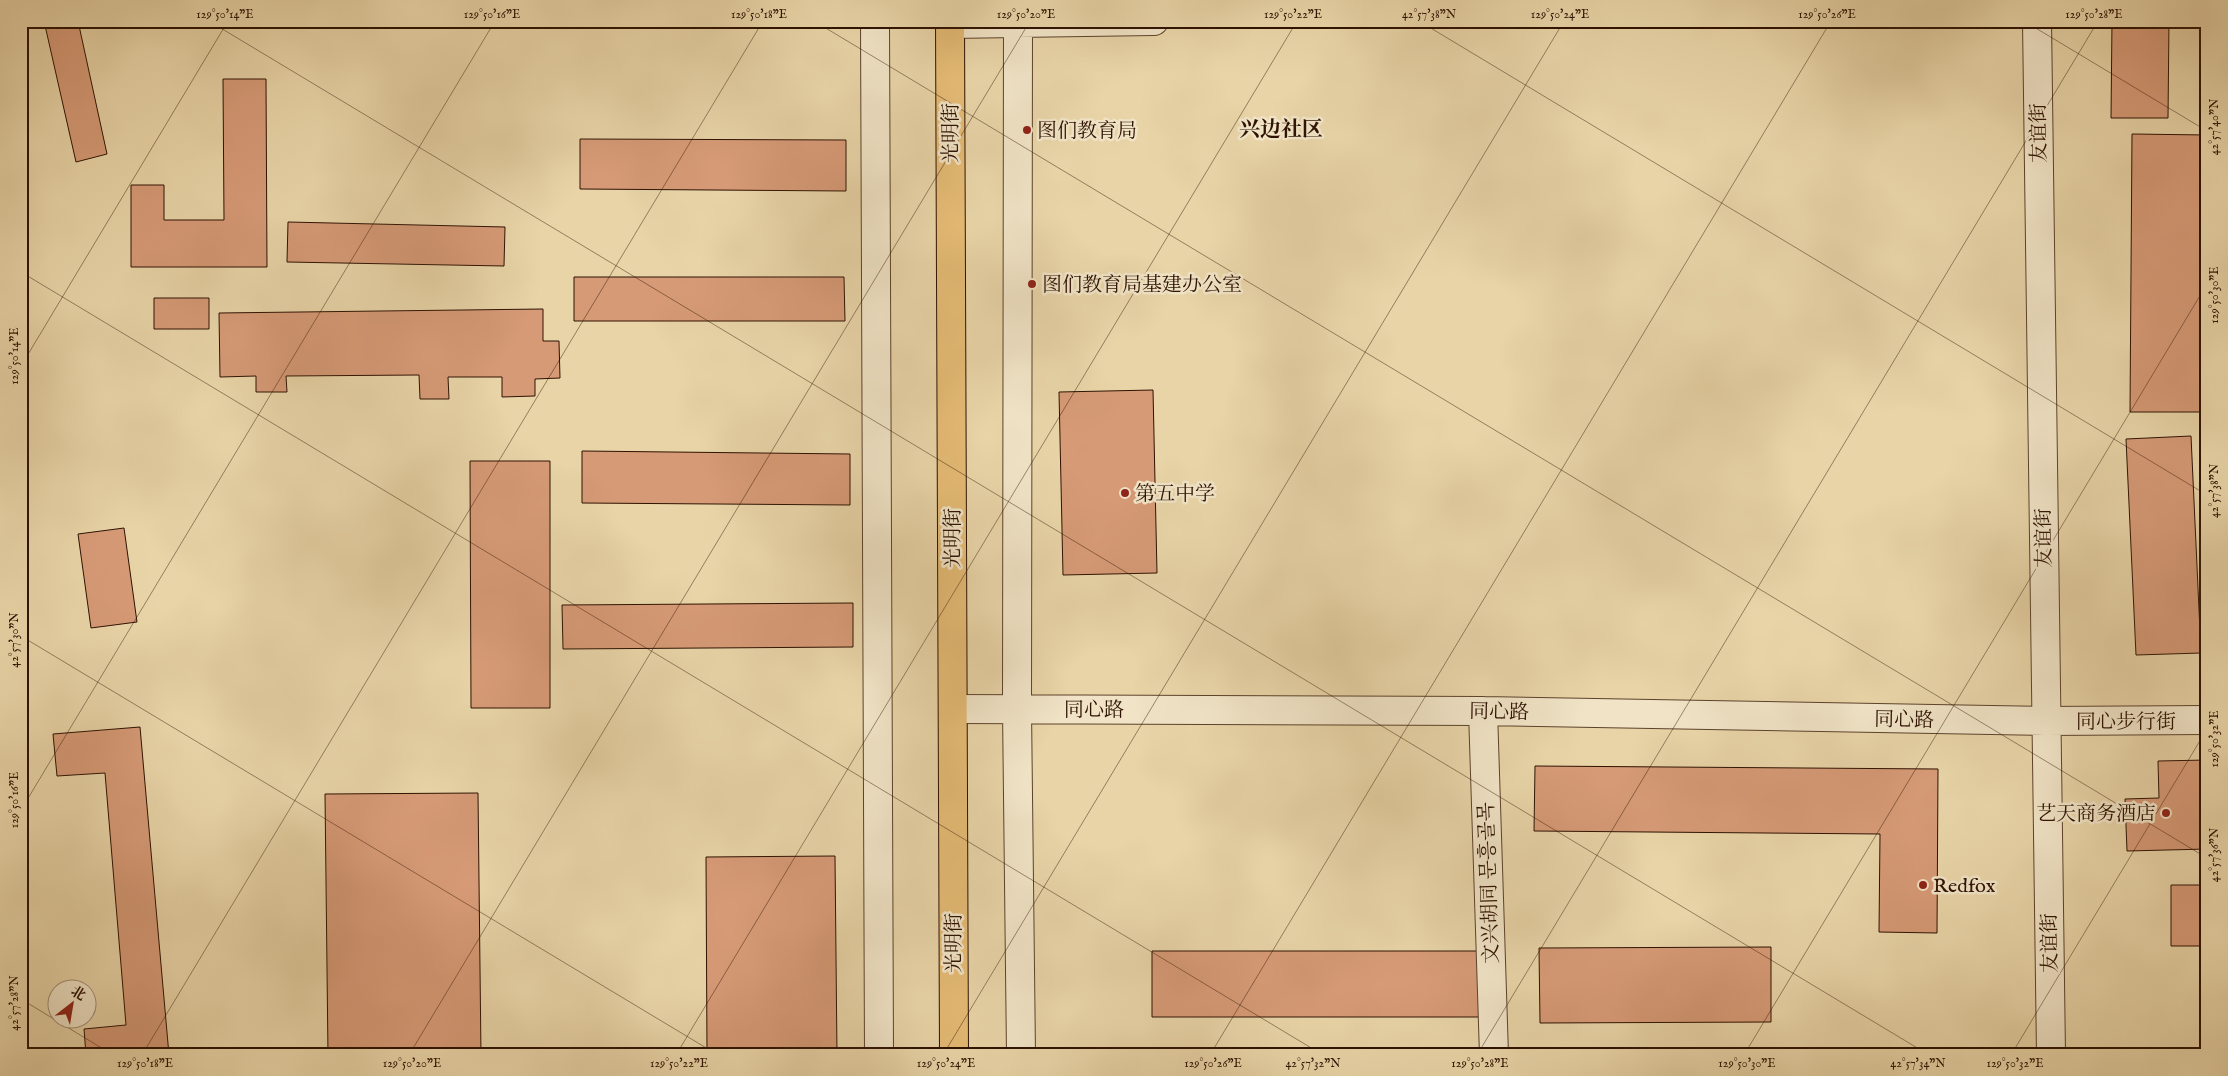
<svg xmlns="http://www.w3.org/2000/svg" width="2228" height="1076" font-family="'IM FELL English','Noto Serif SC','Noto Serif KR',serif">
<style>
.building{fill:#d69a76;stroke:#2e1202}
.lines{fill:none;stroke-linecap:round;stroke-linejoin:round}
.minor-casing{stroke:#5c422b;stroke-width:30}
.major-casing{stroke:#2e1202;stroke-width:30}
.minor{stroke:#f0e3c6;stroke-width:28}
.major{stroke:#e4ba74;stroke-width:28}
.ticks{fill:none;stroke:#2e1202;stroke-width:1;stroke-opacity:0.45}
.poi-dot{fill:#8f2418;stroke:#f0e3c6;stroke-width:2}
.labels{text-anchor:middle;stroke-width:5;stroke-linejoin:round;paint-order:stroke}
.poi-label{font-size:20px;fill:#2e1202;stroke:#f0e3c6;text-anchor:start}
.street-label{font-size:20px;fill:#2e1202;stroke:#f0e3c6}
.neighbourhood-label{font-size:21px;font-weight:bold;fill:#2e1202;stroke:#f0e3c6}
.neatline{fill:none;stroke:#2e1202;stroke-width:2}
.ticks-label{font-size:12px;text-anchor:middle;fill:#2e1202}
</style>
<rect width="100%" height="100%" fill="#e8d4a7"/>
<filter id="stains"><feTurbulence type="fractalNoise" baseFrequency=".004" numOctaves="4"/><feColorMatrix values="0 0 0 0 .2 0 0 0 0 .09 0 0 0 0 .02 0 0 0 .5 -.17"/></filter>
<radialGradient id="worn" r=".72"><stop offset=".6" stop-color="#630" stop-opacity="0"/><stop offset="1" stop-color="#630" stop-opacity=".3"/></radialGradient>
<path class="building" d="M 44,21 L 78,21 L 107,154 L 76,162 Z
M 2112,21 L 2169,21 L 2168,118 L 2111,118 Z
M 223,79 L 266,79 L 267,267 L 131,267 L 131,185 L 164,185 L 164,220 L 224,220 Z
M 2132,134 L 2207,135 L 2207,412 L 2130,412 Z
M 580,139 L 846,140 L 846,191 L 580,189 Z
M 288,222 L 505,227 L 504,266 L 287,262 Z
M 574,277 L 844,277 L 845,321 L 574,321 Z
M 154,298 L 209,298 L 209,329 L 154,329 Z
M 543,309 L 543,341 L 559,341 L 560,378 L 535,379 L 535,396 L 502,397 L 502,377 L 448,377 L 449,399 L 420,399 L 419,375 L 286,376 L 287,392 L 256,392 L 256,376 L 220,377 L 219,313 Z
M 1153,390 L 1157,573 L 1063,575 L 1059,392 Z
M 2191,436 L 2201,653 L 2136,655 L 2126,439 Z
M 582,451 L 850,454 L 850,505 L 582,503 Z
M 470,461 L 550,461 L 550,708 L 471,708 Z
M 124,528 L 137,622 L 91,628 L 78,534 Z
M 853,603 L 853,647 L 563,649 L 562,605 Z
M 140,727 L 169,1055 L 86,1055 L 84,1029 L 126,1025 L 105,773 L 57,776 L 53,734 Z
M 2207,760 L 2207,849 L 2127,851 L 2125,799 L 2159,798 L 2158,761 Z
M 1535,766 L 1938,769 L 1937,933 L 1879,932 L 1880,834 L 1534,831 Z
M 478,793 L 481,1055 L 328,1055 L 325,794 Z
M 835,856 L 837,1055 L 707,1055 L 706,857 Z
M 2171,885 L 2207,885 L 2207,946 L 2171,946 Z
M 1771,947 L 1771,1022 L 1540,1023 L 1539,948 Z
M 1152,951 L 1487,951 L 1487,1017 L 1152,1017 Z"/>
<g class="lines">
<defs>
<path id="minor" d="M 875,21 L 879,1055
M 1018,21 L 1017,709 L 1021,1055
M 2037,21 L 2051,1055
M 950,24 L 1154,21
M 953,709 L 1483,711 L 2045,721 L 2207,720
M 1483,711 L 1494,1055"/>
<path id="major" d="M 950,21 L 954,1055"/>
</defs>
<use href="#minor" class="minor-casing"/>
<use href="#major" class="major-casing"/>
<use href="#minor" class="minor"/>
<use href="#major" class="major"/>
</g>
<path class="ticks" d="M 209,21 L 1929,1055M 814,21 L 2207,858M 1419,21 L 2207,495M 2024,21 L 2207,131M 21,272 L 1323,1055M 21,366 L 228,21M 21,636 L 718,1055M 21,810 L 495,21M 21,999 L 113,1055M 142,1055 L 763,21M 409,1055 L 1030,21M 676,1055 L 1297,21M 943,1055 L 1564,21M 1210,1055 L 1831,21M 1477,1055 L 2098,21M 1744,1055 L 2207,284M 2011,1055 L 2207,729"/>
<g class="poi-dot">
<circle cx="1027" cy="130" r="5"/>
<circle cx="1032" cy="284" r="5"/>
<circle cx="1125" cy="493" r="5"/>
<circle cx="2166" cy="813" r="5"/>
<circle cx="1923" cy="885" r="5"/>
</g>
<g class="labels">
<g class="poi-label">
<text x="1037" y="137">图们教育局</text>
<text x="1042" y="291">图们教育局基建办公室</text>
<text x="1135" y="500">第五中学</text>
<text x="2156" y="820" text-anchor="end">艺天商务酒店</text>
<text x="1933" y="892">Redfox</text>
</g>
<g class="street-label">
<text transform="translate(950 133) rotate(-90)" y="7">光明街</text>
<text transform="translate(2038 133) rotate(-91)" y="7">友谊街</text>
<text transform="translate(952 538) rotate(-90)" y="7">光明街</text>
<text transform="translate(2043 538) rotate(-91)" y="7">友谊街</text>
<text x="1094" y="716">同心路</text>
<text transform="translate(1499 711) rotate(1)" y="7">同心路</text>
<text transform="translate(1904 719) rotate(1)" y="7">同心路</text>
<text x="2126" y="728">同心步行街</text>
<text transform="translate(1488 883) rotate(-92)" y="7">文兴胡同 문흥골목</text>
<text transform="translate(953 943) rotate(-90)" y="7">光明街</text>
<text transform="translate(2049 943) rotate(-91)" y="7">友谊街</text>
</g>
<g class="neighbourhood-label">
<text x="1281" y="136">兴边社区</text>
</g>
</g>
<rect width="2228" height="1076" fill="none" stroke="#e8d4a7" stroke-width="55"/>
<g transform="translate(72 1004) rotate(31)"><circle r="24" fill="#f0e3c6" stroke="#a28f78"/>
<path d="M0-4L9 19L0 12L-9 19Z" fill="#8f2418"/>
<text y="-8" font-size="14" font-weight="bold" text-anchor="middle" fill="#2e1202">北</text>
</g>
<rect x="28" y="28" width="2172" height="1020" class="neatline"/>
<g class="ticks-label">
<text x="225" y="18">129°50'14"E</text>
<text x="492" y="18">129°50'16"E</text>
<text x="759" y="18">129°50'18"E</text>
<text x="1026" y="18">129°50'20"E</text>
<text x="1293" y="18">129°50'22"E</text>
<text x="1429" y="18">42°57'38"N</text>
<text x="1560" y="18">129°50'24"E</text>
<text x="1827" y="18">129°50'26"E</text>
<text x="2094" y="18">129°50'28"E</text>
<text transform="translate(2214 127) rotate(-90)" y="4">42°57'40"N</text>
<text transform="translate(2214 295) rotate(-90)" y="4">129°50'30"E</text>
<text transform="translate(14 356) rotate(-90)" y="4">129°50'14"E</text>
<text transform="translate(2214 491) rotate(-90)" y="4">42°57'38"N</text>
<text transform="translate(14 640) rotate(-90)" y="4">42°57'30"N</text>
<text transform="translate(2214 739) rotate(-90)" y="4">129°50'32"E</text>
<text transform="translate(14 800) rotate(-90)" y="4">129°50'16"E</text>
<text transform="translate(2214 855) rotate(-90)" y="4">42°57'36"N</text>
<text transform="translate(14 1003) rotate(-90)" y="4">42°57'28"N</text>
<text x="145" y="1067">129°50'18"E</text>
<text x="412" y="1067">129°50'20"E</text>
<text x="679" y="1067">129°50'22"E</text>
<text x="946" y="1067">129°50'24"E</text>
<text x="1213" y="1067">129°50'26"E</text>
<text x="1313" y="1067">42°57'32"N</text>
<text x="1480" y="1067">129°50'28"E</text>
<text x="1747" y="1067">129°50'30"E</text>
<text x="1918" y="1067">42°57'34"N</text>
<text x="2015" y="1067">129°50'32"E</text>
</g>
<rect width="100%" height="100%" filter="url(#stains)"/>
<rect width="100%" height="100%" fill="url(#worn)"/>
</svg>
